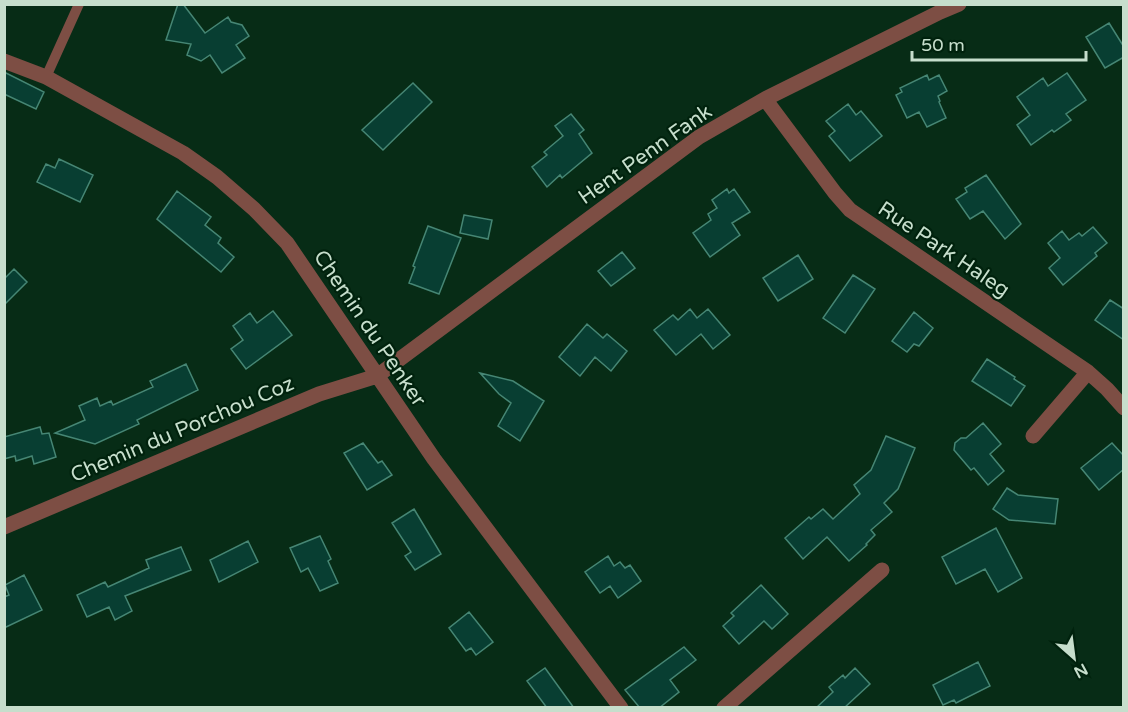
<svg xmlns="http://www.w3.org/2000/svg" width="1128" height="712" font-family="'Varela Round',sans-serif">
<style>
.building{fill:#083e32;stroke:#468674;stroke-width:1.5}
.lines{fill:none;stroke-linecap:round;stroke-linejoin:round}
.lane{stroke:#7d4e44;stroke-width:10}
.street{stroke:#7d4e44;stroke-width:15}
.labels{text-anchor:middle;stroke-width:4.5;stroke-linejoin:round;paint-order:stroke}
.street-label{font-size:21px;fill:#c6decc;stroke:#00220d}
</style>
<rect width="100%" height="100%" fill="#072c16"/>
<path class="building" d="M 178,4 L 183,4 L 205,33 L 228,17 L 231,22 L 242,25 L 249,36 L 236,45 L 245,58 L 222,73 L 210,55 L 201,61 L 187,55 L 191,44 L 166,40 Z
M 1109,23 L 1124,47 L 1124,57 L 1105,68 L 1086,37 Z
M 4,72 L 44,92 L 36,109 L 4,94 Z
M 1067,73 L 1086,100 L 1066,114 L 1071,120 L 1054,132 L 1052,130 L 1031,145 L 1017,125 L 1030,115 L 1017,97 L 1043,78 L 1048,86 Z
M 927,75 L 929,80 L 939,75 L 947,91 L 938,96 L 940,101 L 939,102 L 946,118 L 927,127 L 919,112 L 907,118 L 896,95 L 902,92 L 900,88 Z
M 413,83 L 432,102 L 383,150 L 362,130 Z
M 848,104 L 856,115 L 861,111 L 882,136 L 850,161 L 829,136 L 835,131 L 826,121 Z
M 571,114 L 584,130 L 579,134 L 592,153 L 562,178 L 560,175 L 547,187 L 532,167 L 547,155 L 544,152 L 563,136 L 555,126 Z
M 59,159 L 93,175 L 80,202 L 37,182 L 46,164 L 55,168 Z
M 986,175 L 1021,224 L 1005,239 L 983,211 L 970,219 L 956,199 L 967,192 L 965,188 Z
M 727,189 L 729,193 L 734,189 L 750,212 L 732,223 L 740,235 L 710,257 L 693,233 L 711,220 L 708,214 L 717,208 L 712,200 Z
M 177,191 L 211,217 L 205,225 L 221,238 L 218,243 L 234,257 L 221,272 L 157,219 Z
M 464,215 L 492,220 L 488,239 L 460,233 Z
M 428,226 L 461,238 L 439,294 L 409,283 L 415,267 L 413,266 Z
M 1093,227 L 1107,243 L 1095,253 L 1097,256 L 1063,285 L 1049,268 L 1060,258 L 1048,243 L 1062,231 L 1069,240 L 1079,233 L 1082,236 Z
M 622,252 L 635,268 L 611,286 L 598,271 Z
M 798,255 L 813,279 L 778,301 L 763,278 Z
M 14,269 L 27,282 L 4,305 L 4,279 Z
M 853,275 L 875,289 L 845,333 L 823,318 Z
M 1110,300 L 1124,309 L 1124,340 L 1095,320 Z
M 690,309 L 697,318 L 708,309 L 730,335 L 713,349 L 701,334 L 676,355 L 654,330 L 673,315 L 678,320 Z
M 273,311 L 292,335 L 246,369 L 231,349 L 243,340 L 233,326 L 250,313 L 257,323 Z
M 914,312 L 933,328 L 919,346 L 914,344 L 907,352 L 892,341 Z
M 587,324 L 603,338 L 607,334 L 627,351 L 611,371 L 595,357 L 580,376 L 559,357 Z
M 987,359 L 1015,377 L 1014,379 L 1025,386 L 1011,406 L 972,381 Z
M 186,364 L 198,390 L 137,420 L 139,424 L 95,444 L 55,433 L 85,420 L 79,406 L 97,398 L 100,406 L 111,401 L 113,405 L 153,387 L 150,381 Z
M 480,373 L 513,381 L 544,401 L 520,441 L 498,426 L 511,403 L 499,394 Z
M 983,423 L 1001,444 L 990,454 L 1004,471 L 988,485 L 974,468 L 971,470 L 954,450 L 955,443 L 961,438 L 966,438 Z
M 40,427 L 42,434 L 49,433 L 56,457 L 34,464 L 32,456 L 16,461 L 15,456 L 4,459 L 4,437 Z
M 886,436 L 915,448 L 898,489 L 884,503 L 892,512 L 871,530 L 875,535 L 866,544 L 867,545 L 849,561 L 827,537 L 803,559 L 785,538 L 809,517 L 811,519 L 823,509 L 833,519 L 860,494 L 854,485 L 871,470 Z
M 363,443 L 378,463 L 382,461 L 392,475 L 367,490 L 344,453 Z
M 1112,443 L 1124,456 L 1124,469 L 1099,490 L 1081,468 Z
M 1007,488 L 1018,495 L 1058,499 L 1055,524 L 1009,520 L 993,509 Z
M 414,509 L 441,554 L 415,570 L 405,556 L 411,552 L 392,523 Z
M 996,528 L 1022,578 L 998,592 L 985,569 L 956,584 L 942,557 Z
M 320,536 L 331,559 L 328,561 L 338,583 L 320,591 L 308,568 L 301,572 L 290,548 Z
M 248,541 L 258,562 L 219,582 L 210,560 Z
M 181,547 L 191,570 L 125,596 L 132,611 L 115,620 L 109,607 L 87,617 L 77,595 L 105,582 L 108,587 L 149,568 L 146,560 Z
M 608,556 L 614,566 L 620,562 L 625,568 L 630,565 L 641,581 L 618,598 L 610,586 L 600,593 L 585,572 Z
M 24,575 L 42,610 L 4,628 L 4,597 L 9,595 L 5,585 Z
M 761,585 L 788,614 L 772,629 L 764,621 L 739,644 L 723,626 L 734,616 L 731,613 Z
M 469,612 L 493,642 L 476,655 L 471,648 L 466,651 L 449,628 Z
M 684,647 L 696,660 L 670,680 L 679,692 L 659,708 L 640,708 L 625,690 Z
M 978,662 L 990,686 L 956,703 L 954,700 L 943,705 L 933,685 Z
M 545,668 L 574,708 L 547,708 L 527,681 Z
M 855,668 L 870,684 L 844,708 L 816,708 L 833,692 L 829,687 L 843,675 L 845,678 Z"/>
<g class="lines">
<path class="lane" d="M 46,77 L 79,4"/>
<path class="street" d="M 4,61 L 46,77 L 183,153 L 217,177 L 254,209 L 287,243 L 434,459 L 621,708
M 765,99 L 835,193 L 850,210 L 1088,372 L 1107,389 L 1124,408
M 1033,436 L 1088,372
M 4,527 L 319,394 L 377,376 L 699,137 L 765,99 L 940,12 L 959,4
M 724,708 L 882,570"/>
</g>
<g class="labels">
<g class="street-label">
<text transform="translate(645 154) rotate(-35)" y="7">Hent Penn Fank</text>
<text transform="translate(944 249) rotate(34)" y="7">Rue Park Haleg</text>
<text transform="translate(370 328) rotate(56)" y="7">Chemin du Penker</text>
<text transform="translate(182 429) rotate(-23)" y="7">Chemin du Porchou Coz</text>
</g>
</g>
<rect width="1128" height="712" fill="none" stroke="#c6decc" stroke-width="12"/>
<g transform="translate(1074 658) rotate(152)" stroke="#00220d" stroke-width="4.5" paint-order="stroke">
<path d="M0-4.5L10 22L0 15L-10 22Z" fill="#c6decc"/>
<text y="-9" font-size="16" font-weight="bold" text-anchor="middle" fill="#c6decc">N</text>
</g>
<path d="M912 51v9h174v-9" fill="none" stroke="#c6decc" stroke-width="3"/>
<text x="921" y="51" font-size="18" fill="#c6decc" stroke="#00220d" stroke-width="4.5" paint-order="stroke">50 m</text>
</svg>
